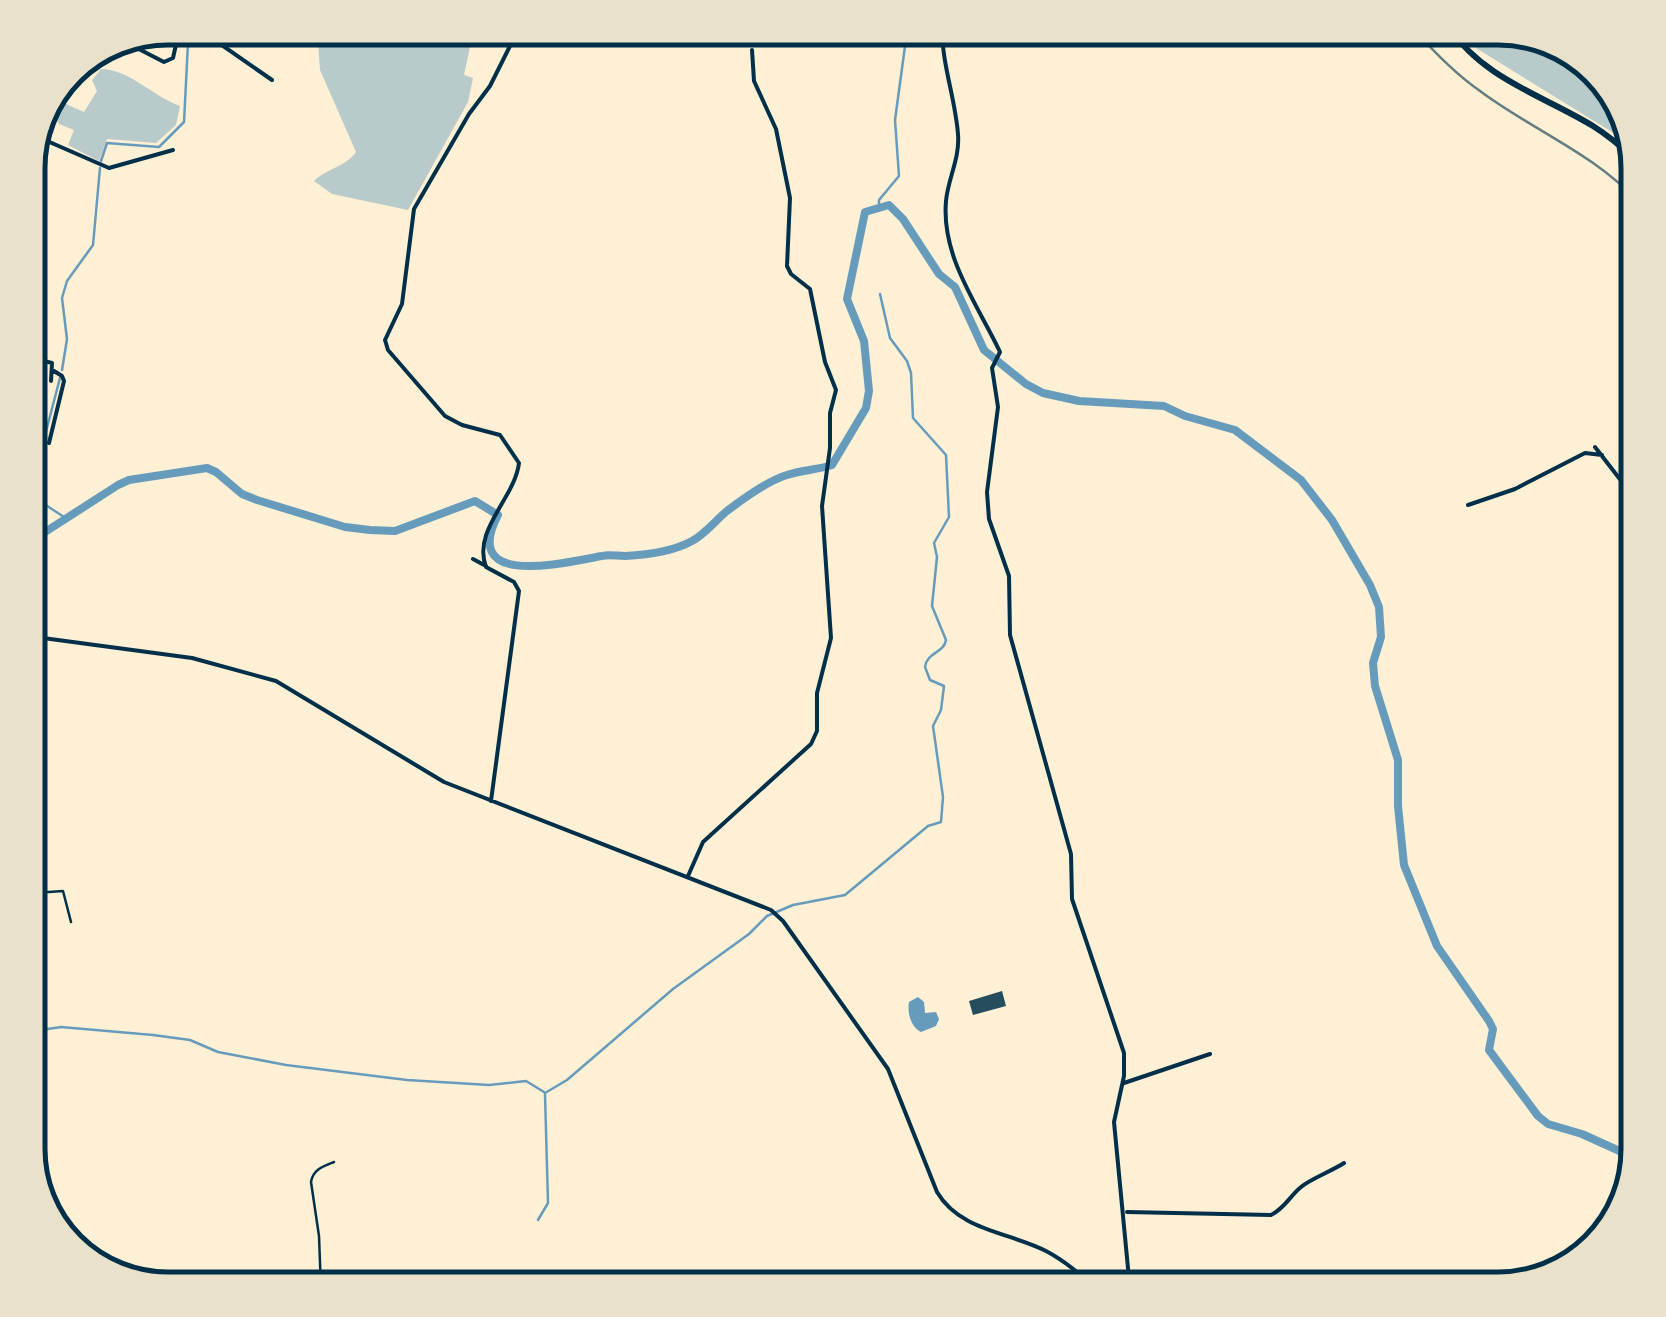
<svg xmlns="http://www.w3.org/2000/svg" width="1666" height="1317" font-family="Rubik,sans-serif">
<style>
.green{fill:#b9caca}
.water{fill:#669bbc}
.lines{fill:none;stroke-linecap:round;stroke-linejoin:round}
.stream{stroke:#669bbc;stroke-width:2.5}
.canal{stroke:#669bbc;stroke-width:8}
.building{fill:#264d5e}
.path{stroke:#003049;stroke-width:2.5}
.minor{stroke:#003049;stroke-width:4}
.secondary{stroke:#003049;stroke-width:6}
.rail{stroke:#657d81;stroke-width:2.5}
.rim{fill:none;stroke:#003049;stroke-width:5}
</style>
<rect width="100%" height="100%" fill="#fdf0d5"/>
<path class="green" d="M 317,28 L 474,28 L 464,75 L 473,78 L 468,102 L 408,210 L 332,194 L 314,181 C 326,169 347,166 356,152 L 320,70 Z
M 1465,28 L 1499,28 L 1590,62 L 1624,106 L 1633,145 L 1476,48 Z
M 101,69 C 129,69 154,97 180,106 L 176,125 L 156,143 L 107,139 L 99,161 L 68,145 L 74,130 L 59,124 L 52,109 L 57,100 L 84,112 L 97,91 L 92,80 Z"/>
<path class="water" d="M 918,997 L 924,1002 L 925,1013 L 936,1012 L 939,1019 L 936,1026 L 921,1032 C 911,1027 907,1013 909,1002 Z"/>
<g class="lines">
<path class="stream" d="M 101,161 L 107,143 L 159,147 L 184,122 L 188,43 L 185,28
M 879,207 L 879,200 L 899,176 L 895,120 L 906,39 L 904,28
M 62,370 L 67,339 L 62,298 L 67,281 L 93,245 L 100,168
M 60,378 L 32,485 L 38,500 L 64,517
M 28,1032 L 61,1027 L 153,1035 L 190,1040 L 218,1052 L 286,1065 L 407,1080 L 489,1085 L 526,1081 L 544,1092
M 545,1093 L 567,1080 L 673,989 L 749,934 L 767,916 L 793,905 L 845,895 L 928,826 L 941,822 L 943,797 L 933,726 L 941,710 L 944,686 L 930,680 L 925,667 C 927,652 944,653 946,640 L 932,606 L 937,557 L 934,543 L 949,517 L 946,455 L 913,418 L 911,373 L 907,361 L 890,338 L 880,294
M 538,1220 L 548,1203 L 545,1094"/>
<path class="canal" d="M 28,543 L 118,485 L 129,480 L 207,468 L 216,472 L 242,494 L 257,500 L 345,527 L 370,530 L 395,531 L 475,501 L 498,515 C 459,590 567,562 602,556 C 609,554 617,556 625,556 C 645,555 674,551 692,541 C 705,534 716,520 727,511 C 744,498 767,481 787,475 C 801,470 817,470 832,465 L 866,408 L 869,391 L 864,341 L 847,299 L 865,212 L 889,205 L 903,219 L 939,274 L 955,287 L 984,350 L 1026,384 L 1043,393 L 1079,401 L 1164,406 L 1185,416 L 1235,430 L 1301,480 L 1332,520 L 1370,585 L 1379,607 L 1381,637 L 1373,663 L 1375,686 L 1398,760 L 1398,806 L 1404,865 L 1437,946 L 1489,1021 L 1493,1029 L 1489,1050 L 1538,1116 L 1548,1124 L 1582,1134 L 1635,1158"/>
</g>
<path class="building" d="M 1002,991 L 1006,1006 L 973,1015 L 969,1001 Z"/>
<g class="lines">
<path class="path" d="M 28,874 L 34,893 L 63,891 L 71,922
M 321,1289 L 319,1236 L 311,1182 C 313,1169 324,1166 334,1162"/>
<path class="minor" d="M 174,28 L 177,40 L 195,31 L 203,32 L 272,80
M 942,28 C 942,65 955,97 958,134 C 960,159 948,178 946,201 C 941,257 978,305 1000,352 L 992,368 L 998,407 L 987,492 L 989,519 L 1009,576 L 1010,635 L 1071,854 L 1072,899 L 1124,1053 L 1124,1076 L 1114,1122 L 1130,1289
M 127,43 L 164,62 L 173,58 L 177,40
M 38,137 L 109,168 L 173,150
M 28,357 L 52,363 L 51,381
M 49,443 L 64,381 L 62,376 L 54,371
M 1595,447 L 1636,500
M 1636,500 L 1632,511 L 1631,582 L 1638,606
M 1468,505 L 1515,489 L 1585,453 L 1602,455
M 473,559 L 486,566
M 28,636 L 192,658 L 276,681 L 444,782 L 771,910 L 783,921 L 888,1069 L 937,1192 C 960,1231 1009,1232 1046,1251 C 1065,1261 1081,1275 1097,1289
M 491,801 L 519,591 L 514,582 L 486,567 C 472,530 515,498 519,463 L 500,435 L 462,425 L 445,416 L 388,350 L 385,340 L 402,304 L 414,209 L 469,114 L 490,86 L 519,28
M 688,876 L 703,842 L 811,744 L 817,731 L 817,693 L 831,638 L 822,506 L 830,448 L 830,413 L 836,390 L 825,362 L 810,289 L 791,274 L 787,266 L 790,198 L 776,129 L 754,81 L 752,50
M 1124,1083 L 1210,1054
M 1127,1212 L 1271,1215 C 1285,1208 1289,1197 1301,1187 C 1310,1179 1332,1171 1344,1163"/>
<path class="secondary" d="M 1450,28 C 1482,78 1544,96 1593,126 C 1609,136 1623,148 1637,161"/>
<path class="rail" d="M 1412,28 C 1434,51 1454,73 1480,91 C 1532,130 1595,154 1638,202"/>
</g>
<path d="M0 0H1666V1317H0ZM168 45H1498A123 123 0 0 1 1621 168V1149A123 123 0 0 1 1498 1272H168A123 123 0 0 1 45 1149V168A123 123 0 0 1 168 45Z" fill="#e9e1ca" fill-rule="evenodd"/>
<path class="rim" d="M168 45H1498A123 123 0 0 1 1621 168V1149A123 123 0 0 1 1498 1272H168A123 123 0 0 1 45 1149V168A123 123 0 0 1 168 45Z"/>
</svg>
